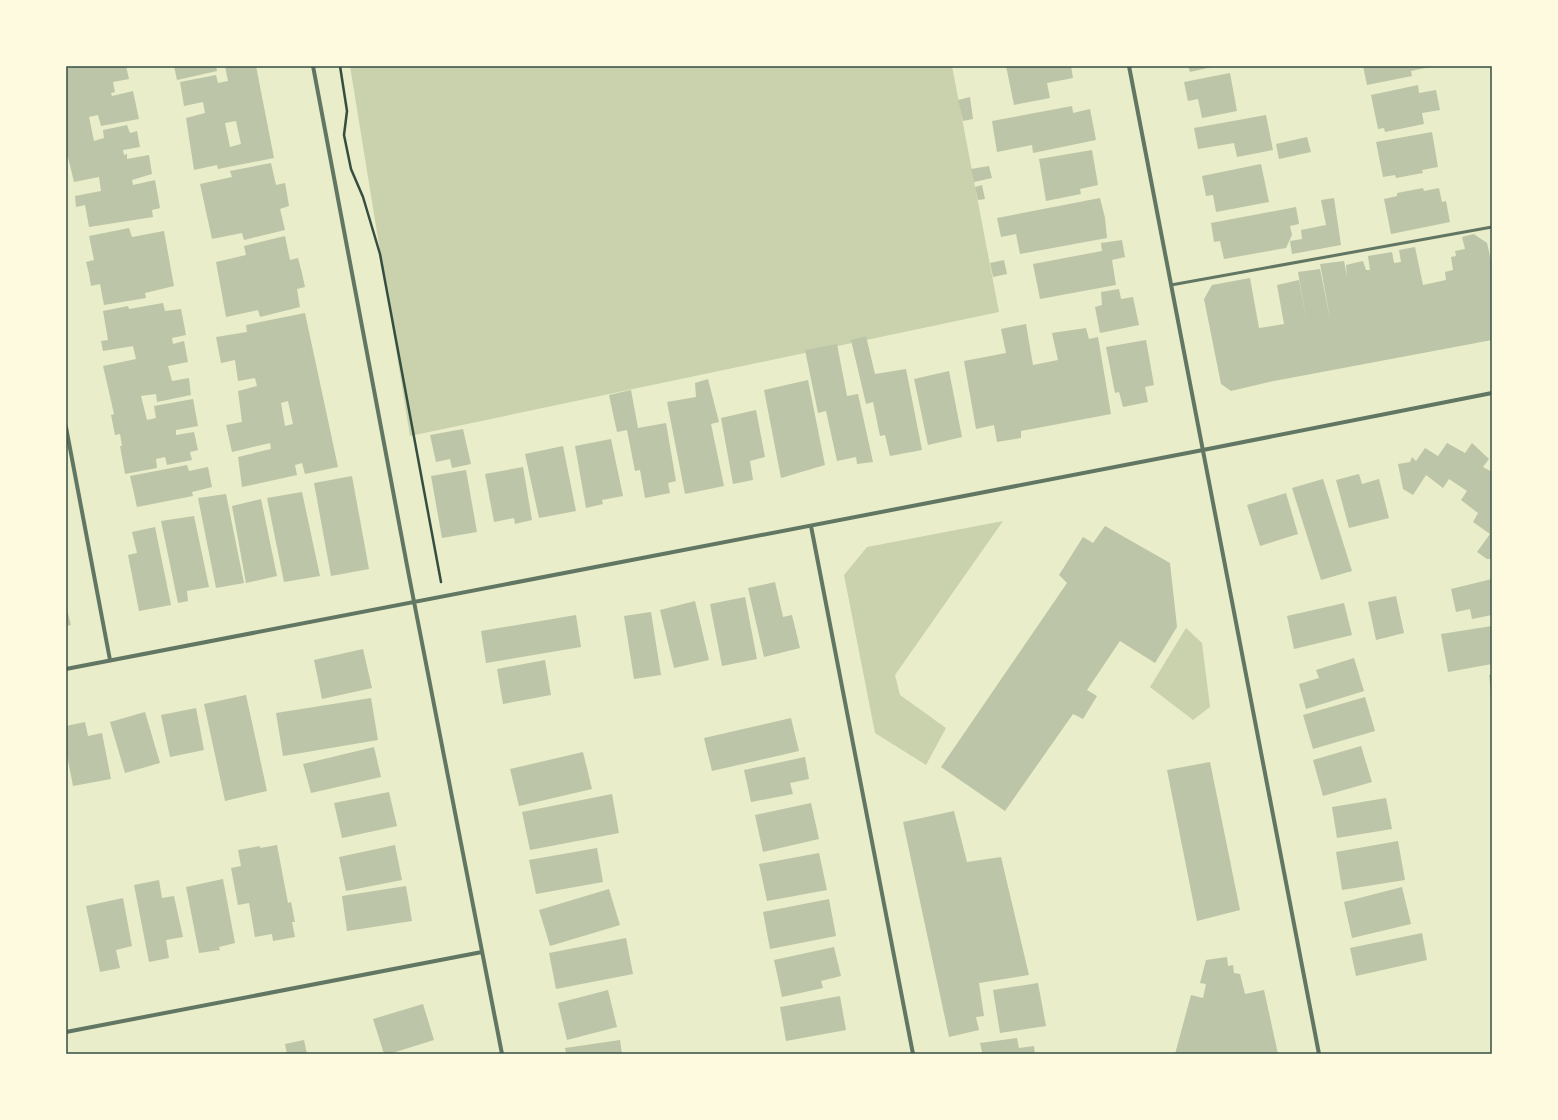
<svg xmlns="http://www.w3.org/2000/svg" width="1558" height="1120" font-family="Spectral,serif">
<style>
.green{fill:#cad2ad}
.building{fill:#bcc5a7;fill-rule:evenodd}
.lines{fill:none;stroke-linecap:round;stroke-linejoin:round}
.path{stroke:#344e41;stroke-width:2.5}
.service{stroke:#617663;stroke-width:3}
.minor{stroke:#617663;stroke-width:4}
.neatline{fill:none;stroke:#344e41;stroke-width:1.5}
</style>
<rect width="100%" height="100%" fill="#e9edc9"/>
<path class="green" d="M 350,66 L 952,66 L 999,312 L 410,436 Z
M 1003,521 L 895,675 L 900,695 L 946,728 L 926,765 L 875,733 L 844,575 L 867,547 Z
M 1186,628 L 1202,643 L 1210,707 L 1193,720 L 1150,687 Z"/>
<path class="building" d="M 79,66 L 126,66 L 129,79 L 113,82 L 115,92 L 111,93 L 112,96 L 133,91 L 139,119 L 101,126 L 98,115 L 89,117 L 94,141 L 104,138 L 103,130 L 127,125 L 130,133 L 137,131 L 140,147 L 123,150 L 124,155 L 127,154 L 127,159 L 149,155 L 152,174 L 132,180 L 133,185 L 155,180 L 160,208 L 152,210 L 153,217 L 89,227 L 85,205 L 76,207 L 75,196 L 101,191 L 99,177 L 74,182 L 66,149 L 66,68 Z
M 174,66 L 216,66 L 217,71 L 177,80 Z
M 225,66 L 256,66 L 274,158 L 218,169 L 217,165 L 194,170 L 186,118 L 205,113 L 203,102 L 184,106 L 180,82 L 216,75 L 218,83 L 228,81 ZM 236,121 L 241,144 L 230,147 L 225,123 Z
M 1006,66 L 1071,66 L 1073,78 L 1047,83 L 1050,98 L 1014,105 Z
M 1188,66 L 1212,66 L 1212,67 L 1190,72 Z
M 1363,66 L 1430,66 L 1430,67 L 1411,71 L 1412,76 L 1367,85 Z
M 1230,73 L 1237,111 L 1202,118 L 1198,99 L 1188,101 L 1184,82 Z
M 1418,85 L 1419,93 L 1436,90 L 1440,110 L 1422,113 L 1424,124 L 1385,132 L 1384,128 L 1378,129 L 1371,95 Z
M 970,97 L 973,119 L 963,121 L 958,100 Z
M 1072,106 L 1073,113 L 1090,109 L 1096,140 L 1033,153 L 1032,145 L 997,152 L 992,121 Z
M 1266,115 L 1273,150 L 1237,157 L 1234,143 L 1198,149 L 1194,128 Z
M 1432,132 L 1438,167 L 1422,170 L 1423,173 L 1396,178 L 1395,175 L 1383,177 L 1376,142 Z
M 1307,137 L 1311,152 L 1279,159 L 1276,144 Z
M 1092,150 L 1098,185 L 1080,189 L 1081,194 L 1046,201 L 1039,159 Z
M 271,163 L 276,185 L 285,183 L 287,194 L 289,206 L 280,209 L 285,230 L 244,240 L 242,233 L 212,239 L 200,184 L 232,177 L 230,171 Z
M 1261,164 L 1269,202 L 1216,212 L 1213,195 L 1206,196 L 1202,176 Z
M 989,166 L 992,178 L 974,182 L 971,169 Z
M 982,185 L 985,199 L 978,200 L 975,187 Z
M 1423,188 L 1424,191 L 1439,188 L 1442,202 L 1446,201 L 1450,222 L 1391,234 L 1384,199 L 1397,196 L 1397,193 Z
M 1100,198 L 1105,218 L 1107,238 L 1020,254 L 1016,234 L 1001,237 L 997,218 Z
M 1334,198 L 1341,245 L 1292,254 L 1290,241 L 1302,239 L 1301,230 L 1326,225 L 1321,200 Z
M 1296,207 L 1299,224 L 1290,226 L 1292,235 L 1286,248 L 1224,259 L 1220,241 L 1214,242 L 1211,223 Z
M 129,228 L 132,237 L 164,231 L 174,286 L 145,293 L 146,298 L 104,305 L 100,284 L 91,286 L 89,274 L 86,262 L 94,260 L 89,236 Z
M 1474,234 L 1487,243 L 1492,265 L 1492,340 L 1269,382 L 1231,391 L 1221,384 L 1204,299 L 1212,285 L 1250,278 L 1259,328 L 1284,324 L 1277,285 L 1299,280 L 1307,324 L 1298,272 L 1320,269 L 1331,323 L 1320,264 L 1344,261 L 1347,277 L 1346,265 L 1363,261 L 1366,270 L 1370,270 L 1368,256 L 1392,252 L 1394,263 L 1401,262 L 1399,250 L 1415,247 L 1423,285 L 1446,280 L 1445,272 L 1453,270 L 1451,257 L 1456,256 L 1455,251 L 1465,249 L 1462,237 Z
M 285,236 L 290,260 L 298,258 L 302,273 L 305,287 L 297,289 L 300,307 L 260,317 L 258,310 L 226,317 L 216,262 L 246,255 L 244,246 Z
M 1122,240 L 1125,257 L 1112,260 L 1116,285 L 1040,299 L 1033,264 L 1102,251 L 1101,243 Z
M 1004,260 L 1007,274 L 993,277 L 990,263 Z
M 1119,289 L 1121,299 L 1133,297 L 1139,325 L 1100,333 L 1095,307 L 1102,305 L 1101,292 Z
M 163,303 L 165,311 L 181,309 L 186,335 L 172,338 L 173,344 L 184,341 L 188,362 L 168,366 L 172,381 L 189,378 L 191,395 L 157,402 L 156,394 L 141,396 L 147,420 L 156,418 L 154,406 L 193,399 L 198,426 L 176,430 L 176,435 L 194,432 L 198,450 L 190,452 L 192,460 L 167,465 L 165,457 L 156,459 L 157,468 L 125,474 L 120,446 L 122,446 L 120,434 L 115,435 L 111,415 L 114,414 L 103,366 L 136,359 L 133,346 L 103,351 L 101,341 L 108,340 L 103,311 L 128,306 L 129,309 Z
M 305,313 L 338,467 L 305,474 L 302,463 L 295,465 L 297,475 L 242,487 L 238,457 L 271,449 L 270,443 L 232,452 L 226,425 L 242,422 L 238,391 L 257,386 L 255,378 L 238,381 L 235,360 L 221,363 L 216,337 L 247,332 L 246,325 ZM 288,401 L 293,424 L 285,426 L 281,403 Z
M 1026,324 L 1033,365 L 1058,360 L 1052,333 L 1086,328 L 1089,339 L 1098,337 L 1111,414 L 1021,431 L 1021,438 L 997,442 L 994,425 L 976,429 L 964,361 L 1006,353 L 1001,329 Z
M 866,336 L 875,374 L 906,369 L 922,450 L 890,456 L 885,435 L 880,436 L 873,402 L 866,404 L 851,340 Z
M 1146,340 L 1154,385 L 1145,387 L 1148,402 L 1123,407 L 1119,392 L 1115,393 L 1106,347 Z
M 837,344 L 847,396 L 858,394 L 873,462 L 857,464 L 856,457 L 837,461 L 826,411 L 818,413 L 805,350 Z
M 949,371 L 962,437 L 928,445 L 914,379 Z
M 708,379 L 719,422 L 711,424 L 724,486 L 685,494 L 667,402 L 696,397 L 695,383 Z
M 808,380 L 825,465 L 781,478 L 764,390 Z
M 631,390 L 638,428 L 666,423 L 676,481 L 668,483 L 670,493 L 645,498 L 640,470 L 635,471 L 627,430 L 617,432 L 609,395 Z
M 756,410 L 765,457 L 750,461 L 753,480 L 733,484 L 721,418 Z
M 463,429 L 471,464 L 452,468 L 450,459 L 436,462 L 430,435 Z
M 611,439 L 623,496 L 602,500 L 603,504 L 586,508 L 575,446 Z
M 1447,443 L 1465,453 L 1472,443 L 1489,459 L 1483,467 L 1492,472 L 1492,559 L 1487,559 L 1477,552 L 1490,534 L 1473,522 L 1478,513 L 1461,500 L 1467,491 L 1449,479 L 1443,488 L 1426,475 L 1413,495 L 1403,489 L 1398,464 L 1410,462 L 1412,457 L 1416,461 L 1425,448 L 1438,456 Z
M 563,446 L 576,511 L 539,518 L 525,454 Z
M 187,465 L 189,471 L 208,467 L 212,487 L 192,492 L 193,496 L 137,507 L 130,476 Z
M 523,467 L 532,520 L 515,524 L 514,518 L 494,522 L 485,474 Z
M 466,470 L 477,532 L 442,538 L 431,476 Z
M 1359,474 L 1362,484 L 1379,479 L 1389,518 L 1349,528 L 1336,480 Z
M 352,476 L 369,569 L 331,576 L 314,483 Z
M 1323,479 L 1352,571 L 1321,580 L 1292,488 Z
M 302,492 L 320,576 L 284,582 L 267,498 Z
M 1286,493 L 1298,534 L 1260,546 L 1247,505 Z
M 226,494 L 244,583 L 216,588 L 198,498 Z
M 261,499 L 277,576 L 246,583 L 232,506 Z
M 194,516 L 209,587 L 187,591 L 188,601 L 178,603 L 161,521 Z
M 1105,526 L 1170,563 L 1177,627 L 1155,663 L 1120,641 L 1087,690 L 1097,696 L 1083,719 L 1073,714 L 1005,811 L 941,767 L 1067,583 L 1059,575 L 1083,537 L 1093,543 Z
M 155,527 L 171,605 L 139,611 L 128,555 L 137,553 L 132,532 Z
M 1492,579 L 1492,615 L 1472,619 L 1470,609 L 1456,612 L 1451,589 Z
M 775,582 L 783,617 L 792,615 L 800,648 L 764,657 L 748,588 Z
M 1396,596 L 1404,633 L 1376,640 L 1368,602 Z
M 745,597 L 757,659 L 722,666 L 710,604 Z
M 695,601 L 709,660 L 674,668 L 660,610 Z
M 1344,603 L 1352,635 L 1294,649 L 1287,616 Z
M 66,606 L 71,625 L 66,626 Z
M 651,612 L 661,675 L 634,679 L 624,616 Z
M 576,615 L 581,647 L 486,663 L 481,631 Z
M 1492,626 L 1492,664 L 1448,672 L 1441,634 Z
M 363,649 L 372,688 L 322,699 L 314,660 Z
M 1354,658 L 1364,691 L 1306,709 L 1299,684 L 1319,678 L 1316,670 Z
M 545,660 L 551,695 L 503,704 L 497,669 Z
M 1492,674 L 1492,693 L 1491,693 L 1489,675 Z
M 246,695 L 267,791 L 225,801 L 204,704 Z
M 1365,697 L 1375,731 L 1313,749 L 1303,715 Z
M 371,698 L 378,740 L 283,756 L 276,713 Z
M 196,708 L 204,750 L 170,757 L 161,715 Z
M 145,712 L 160,763 L 125,773 L 110,722 Z
M 791,718 L 799,751 L 712,771 L 704,738 Z
M 85,722 L 88,736 L 102,733 L 111,779 L 73,786 L 66,750 L 66,726 Z
M 1361,746 L 1372,782 L 1323,796 L 1313,760 Z
M 374,747 L 381,777 L 311,793 L 303,764 Z
M 583,752 L 592,789 L 519,806 L 510,769 Z
M 805,757 L 809,779 L 790,783 L 793,794 L 751,802 L 744,770 Z
M 1210,762 L 1240,910 L 1197,921 L 1167,770 Z
M 389,792 L 397,826 L 342,838 L 334,803 Z
M 612,794 L 619,833 L 530,850 L 522,812 Z
M 1386,798 L 1392,829 L 1337,838 L 1332,807 Z
M 811,803 L 819,839 L 763,852 L 755,815 Z
M 954,811 L 967,862 L 1001,857 L 1029,975 L 979,983 L 984,1016 L 976,1017 L 979,1030 L 949,1037 L 903,822 Z
M 1398,841 L 1405,880 L 1342,890 L 1336,852 Z
M 277,845 L 288,903 L 291,902 L 295,922 L 292,922 L 295,937 L 273,941 L 272,934 L 255,937 L 249,903 L 238,905 L 231,868 L 241,866 L 238,850 L 260,846 L 260,848 Z
M 395,845 L 402,880 L 346,891 L 339,857 Z
M 597,848 L 603,882 L 536,894 L 529,860 Z
M 819,853 L 827,890 L 767,901 L 759,864 Z
M 223,879 L 235,943 L 219,947 L 220,950 L 199,953 L 186,887 Z
M 159,880 L 162,898 L 174,896 L 183,937 L 166,940 L 169,958 L 149,962 L 134,885 Z
M 406,886 L 412,921 L 347,931 L 342,896 Z
M 1402,887 L 1411,924 L 1352,938 L 1344,902 Z
M 609,889 L 620,925 L 550,946 L 539,910 Z
M 123,898 L 132,946 L 116,950 L 120,968 L 100,972 L 86,906 Z
M 829,899 L 836,936 L 770,949 L 763,912 Z
M 1422,933 L 1427,960 L 1356,976 L 1350,948 Z
M 626,938 L 633,974 L 556,989 L 549,953 Z
M 834,947 L 841,976 L 821,981 L 823,988 L 782,997 L 774,960 Z
M 1227,957 L 1228,966 L 1233,965 L 1234,973 L 1240,974 L 1245,994 L 1264,990 L 1278,1054 L 1175,1054 L 1191,995 L 1203,998 L 1206,984 L 1200,983 L 1206,960 Z
M 1038,983 L 1046,1026 L 1000,1033 L 993,990 Z
M 608,990 L 617,1027 L 567,1040 L 558,1003 Z
M 840,996 L 846,1030 L 786,1041 L 780,1007 Z
M 423,1004 L 434,1040 L 389,1054 L 384,1054 L 373,1019 Z
M 1017,1038 L 1019,1048 L 1034,1046 L 1035,1054 L 977,1054 L 982,1052 L 980,1043 Z
M 304,1040 L 307,1054 L 287,1054 L 285,1044 Z
M 620,1040 L 622,1054 L 566,1054 L 565,1048 Z"/>
<g class="lines">
<path class="path" d="M 340,66 L 347,111 L 344,135 L 351,169 L 363,197 L 380,254 L 441,582"/>
<path class="service" d="M 1171,285 L 1492,227"/>
<path class="minor" d="M 313,66 L 409,576 L 502,1054
M 1129,66 L 1319,1054
M 66,427 L 110,660
M 811,526 L 913,1054
M 66,669 L 1203,450 L 1492,393
M 66,1032 L 482,952"/>
</g>
<rect width="1558" height="1120" fill="none" stroke="#fefae0" stroke-width="134"/>
<rect x="67" y="67" width="1424" height="986" class="neatline"/>
</svg>
